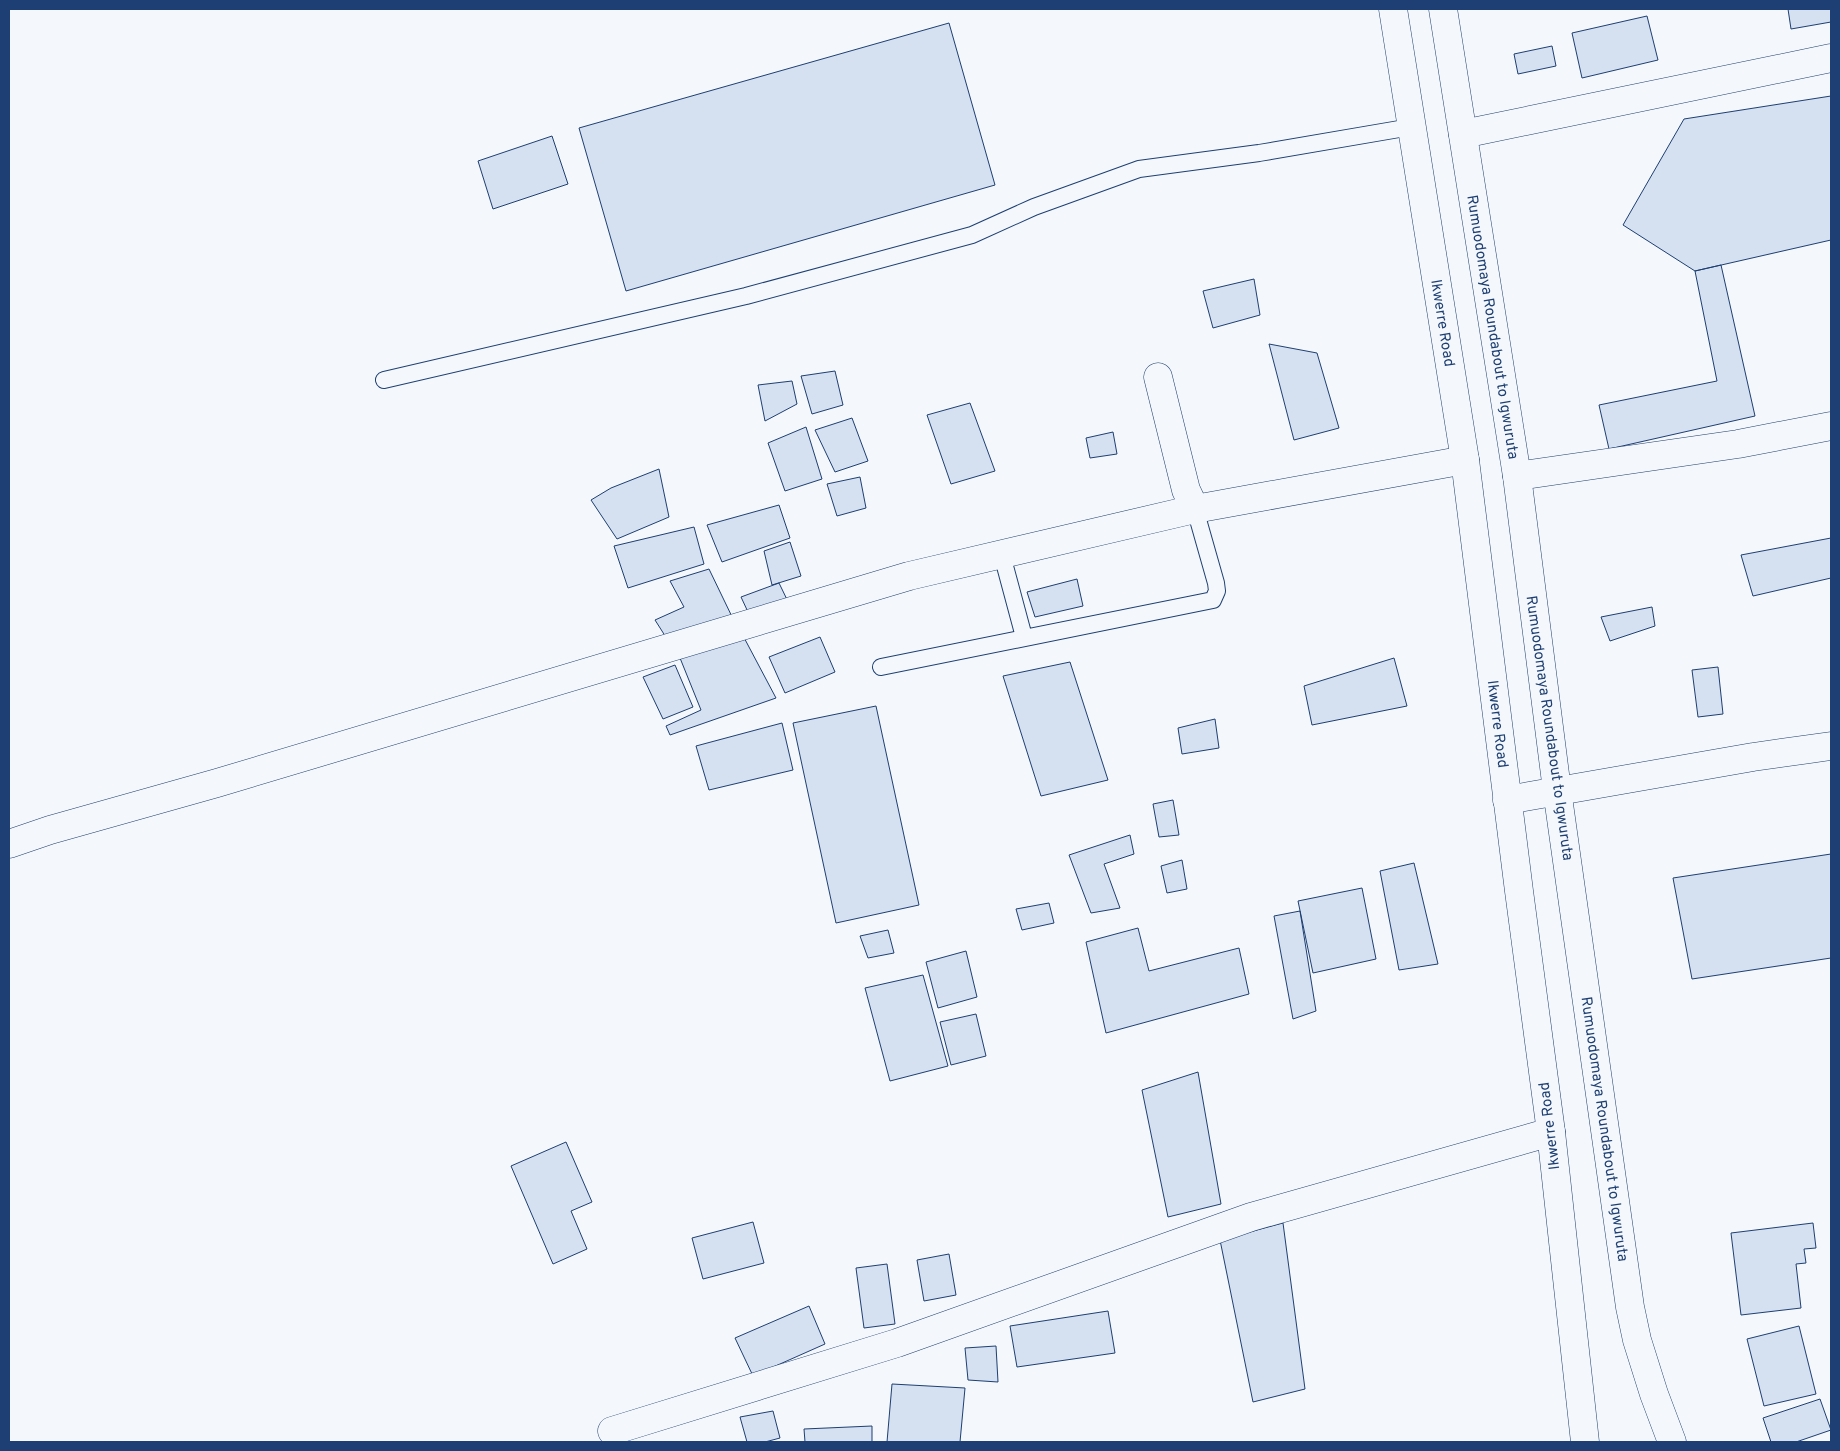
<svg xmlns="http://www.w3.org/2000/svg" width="1840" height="1451" font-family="Overpass,sans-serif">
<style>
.building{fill:#d5e0f0;stroke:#1d3f73}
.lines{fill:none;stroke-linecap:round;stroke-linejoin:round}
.lane-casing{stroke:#1d3f73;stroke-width:18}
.street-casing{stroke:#1d3f73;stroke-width:29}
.primary-casing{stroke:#1d3f73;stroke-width:29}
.lane{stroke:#f4f7fb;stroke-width:16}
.street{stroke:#f4f7fb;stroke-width:28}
.primary{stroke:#f4f7fb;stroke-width:28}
.labels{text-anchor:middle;stroke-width:4;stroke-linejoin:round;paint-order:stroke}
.street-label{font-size:15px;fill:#1d3f73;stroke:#f4f7fb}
</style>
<rect width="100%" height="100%" fill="#f4f7fb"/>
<path class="building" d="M 1788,9 L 1831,9 L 1831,22 L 1791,29 Z
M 1647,16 L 1658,60 L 1582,78 L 1572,33 Z
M 949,23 L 995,185 L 626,291 L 579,128 Z
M 1552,46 L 1556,66 L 1518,74 L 1514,54 Z
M 1831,96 L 1831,240 L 1695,271 L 1623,225 L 1684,119 Z
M 552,136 L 568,184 L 493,209 L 478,161 Z
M 1721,265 L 1755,416 L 1609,449 L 1599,405 L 1717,381 L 1695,271 Z
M 1254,279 L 1260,315 L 1213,328 L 1203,291 Z
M 1269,344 L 1317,353 L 1339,428 L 1294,440 Z
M 835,371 L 843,405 L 812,414 L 801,376 Z
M 792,381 L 797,404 L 765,421 L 758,385 Z
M 970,403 L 995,471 L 951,484 L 927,415 Z
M 852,418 L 868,461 L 835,472 L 815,430 Z
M 806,427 L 822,479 L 785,491 L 768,443 Z
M 1113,432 L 1117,454 L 1090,458 L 1086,438 Z
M 659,469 L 669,517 L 617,539 L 591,500 L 611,488 Z
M 860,477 L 866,508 L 837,516 L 827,484 Z
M 779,505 L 790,538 L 722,562 L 707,525 Z
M 694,527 L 704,564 L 628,588 L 614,546 Z
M 1831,538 L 1831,578 L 1753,596 L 1741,555 Z
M 790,542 L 801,576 L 772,585 L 764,551 Z
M 709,569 L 736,625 L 676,653 L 655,620 L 684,607 L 670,581 Z
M 1077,579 L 1083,606 L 1035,617 L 1027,592 Z
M 779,583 L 794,614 L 755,627 L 741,597 Z
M 1652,607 L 1655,626 L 1610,641 L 1601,617 Z
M 740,630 L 776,698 L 670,735 L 666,726 L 701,710 L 680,658 Z
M 820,637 L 835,672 L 785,693 L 769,657 Z
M 1394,658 L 1407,706 L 1312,725 L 1304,686 Z
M 1070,662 L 1108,780 L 1041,796 L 1003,676 Z
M 675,665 L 693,707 L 663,719 L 643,677 Z
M 1718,667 L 1723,714 L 1698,717 L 1692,670 Z
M 876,706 L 919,905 L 836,923 L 793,723 Z
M 1215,719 L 1219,748 L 1182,754 L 1178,728 Z
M 782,723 L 793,770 L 709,790 L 696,746 Z
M 1173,800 L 1179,835 L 1159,837 L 1153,804 Z
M 1130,835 L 1134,854 L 1104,864 L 1120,908 L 1091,913 L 1069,855 Z
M 1831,854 L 1831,958 L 1692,979 L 1673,878 Z
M 1182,860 L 1187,889 L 1167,893 L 1161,866 Z
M 1414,863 L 1438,964 L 1399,970 L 1380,871 Z
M 1362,888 L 1376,959 L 1313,973 L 1298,901 Z
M 1049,903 L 1054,923 L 1022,930 L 1016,909 Z
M 1300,911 L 1316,1011 L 1293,1019 L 1274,916 Z
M 1138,928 L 1149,971 L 1239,948 L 1249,994 L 1106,1033 L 1086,942 Z
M 888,930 L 894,953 L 868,958 L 860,936 Z
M 966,951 L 977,997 L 938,1008 L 926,962 Z
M 923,975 L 948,1066 L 890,1081 L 865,988 Z
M 976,1014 L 986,1056 L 951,1065 L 940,1022 Z
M 1198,1072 L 1221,1204 L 1168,1217 L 1142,1090 Z
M 566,1142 L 592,1202 L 571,1211 L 587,1249 L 553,1264 L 511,1166 Z
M 753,1222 L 764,1263 L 703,1279 L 692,1238 Z
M 1283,1223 L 1305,1389 L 1253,1402 L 1220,1240 Z
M 1813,1223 L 1816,1248 L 1804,1249 L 1806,1263 L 1796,1264 L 1801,1308 L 1741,1315 L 1731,1233 Z
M 949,1254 L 956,1295 L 924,1301 L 917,1260 Z
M 887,1264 L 895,1324 L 864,1328 L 856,1268 Z
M 809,1306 L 825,1344 L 753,1376 L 735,1338 Z
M 1108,1311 L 1115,1353 L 1017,1367 L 1010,1326 Z
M 1799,1326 L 1816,1394 L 1764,1406 L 1747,1339 Z
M 996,1346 L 998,1382 L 968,1380 L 965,1348 Z
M 892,1384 L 965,1388 L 960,1442 L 887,1442 Z
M 1820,1399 L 1831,1430 L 1796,1442 L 1771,1442 L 1763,1418 Z
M 773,1411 L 780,1438 L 765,1442 L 747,1442 L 740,1417 Z
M 872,1426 L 872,1442 L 805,1442 L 804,1429 Z"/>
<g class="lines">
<defs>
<path id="lane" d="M 384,380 L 746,296 L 972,235 L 1034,207 L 1139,169 L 1259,153 L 1411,127
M 1002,555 L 1024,637
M 881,667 L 1213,600 L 1217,591 L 1216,583 L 1195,509"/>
<path id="street" d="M 1463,134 L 1831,58
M 1158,377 L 1186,490 L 1195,509
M 1517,476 L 1738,444 L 1831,426
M 1507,800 L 1753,757 L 1831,746
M 9,844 L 50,830 L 217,783 L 909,576 L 1195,509 L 1465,460
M 612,1431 L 897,1343 L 1251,1217 L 1551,1132"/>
<path id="primary" d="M 1393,9 L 1465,460 L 1519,891 L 1551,1132 L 1585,1442
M 1443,9 L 1517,476 L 1557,790 L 1630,1307 L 1637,1340 L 1654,1394 L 1672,1442"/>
</defs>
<use href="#lane" class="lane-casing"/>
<use href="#street" class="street-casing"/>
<use href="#primary" class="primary-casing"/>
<use href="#lane" class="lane"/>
<use href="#street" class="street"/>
<use href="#primary" class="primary"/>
</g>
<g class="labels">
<g class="street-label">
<text transform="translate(1443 323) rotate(81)" y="5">Ikwerre Road</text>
<text transform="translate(1493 327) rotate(81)" y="5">Rumuodomaya Roundabout to Igwuruta</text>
<text transform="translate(1498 724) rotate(83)" y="5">Ikwerre Road</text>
<text transform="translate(1550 728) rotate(82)" y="5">Rumuodomaya Roundabout to Igwuruta</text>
<text transform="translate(1549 1126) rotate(-97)" y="5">Ikwerre Road</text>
<text transform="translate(1605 1129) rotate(82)" y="5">Rumuodomaya Roundabout to Igwuruta</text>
</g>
</g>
<rect width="1840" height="1451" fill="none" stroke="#1d3f73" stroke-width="20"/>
</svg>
